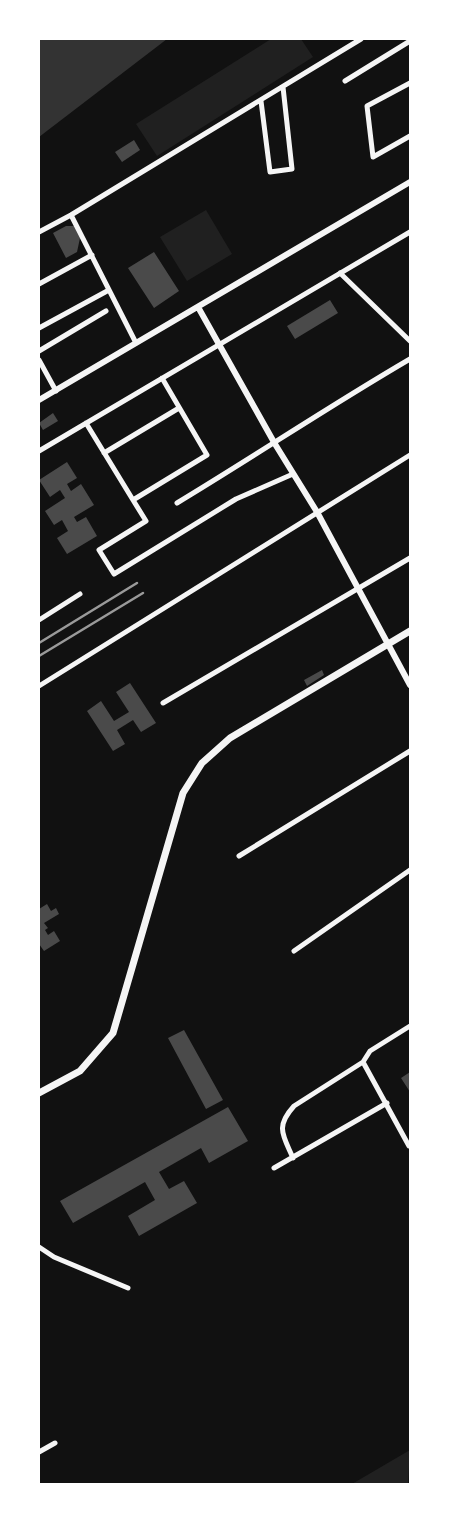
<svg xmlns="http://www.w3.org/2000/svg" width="449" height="1523" font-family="'Alegreya Sans',sans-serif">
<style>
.green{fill:#202020}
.water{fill:#333}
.building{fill:#4a4a4a}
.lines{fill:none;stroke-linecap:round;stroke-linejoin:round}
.minor{stroke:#f5f5f5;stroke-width:5}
.tertiary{stroke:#f5f5f5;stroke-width:6}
.secondary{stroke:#f5f5f5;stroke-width:7}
.rail{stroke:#9a9a9a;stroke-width:2.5}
</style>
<rect width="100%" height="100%" fill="#111"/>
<path class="green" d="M 271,39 L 301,39 L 313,57 L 157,156 L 136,124 Z
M 206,210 L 232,254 L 187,281 L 160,237 Z
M 410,1450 L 408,1484 L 352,1484 Z"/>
<path class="water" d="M 39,39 L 167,39 L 39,137 Z"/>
<path class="building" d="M 134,140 L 140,150 L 122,162 L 115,152 Z
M 66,226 L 74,226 L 80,238 L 77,252 L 66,258 L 53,233 Z
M 154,252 L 179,291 L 154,308 L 128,268 Z
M 330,300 L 338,313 L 295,339 L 287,326 Z
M 53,413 L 58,421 L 43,430 L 39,423 Z
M 67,462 L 77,478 L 67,484 L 71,491 L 81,484 L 94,505 L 74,517 L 77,522 L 86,517 L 97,536 L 67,554 L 57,538 L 68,531 L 62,520 L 54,525 L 45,511 L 65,498 L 60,490 L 50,497 L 39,480 Z
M 322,670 L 324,675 L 307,686 L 304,680 Z
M 130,683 L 156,723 L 141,732 L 133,720 L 117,730 L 125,744 L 113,751 L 87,711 L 101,701 L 114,721 L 129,712 L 116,692 Z
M 47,904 L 51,911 L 56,908 L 59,914 L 44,923 L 48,928 L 45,930 L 48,935 L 54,931 L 60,941 L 44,951 L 39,944 L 39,909 Z
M 184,1030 L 223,1100 L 206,1109 L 168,1038 Z
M 410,1072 L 410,1092 L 401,1078 Z
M 228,1107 L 248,1141 L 209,1163 L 201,1148 L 159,1172 L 169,1189 L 184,1181 L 197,1203 L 139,1236 L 128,1216 L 155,1200 L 145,1182 L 73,1223 L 60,1201 Z"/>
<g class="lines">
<path class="minor" d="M 345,81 L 410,41
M 410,83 L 367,106 L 373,157 L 410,136
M 261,101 L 270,172 L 292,169 L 283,87
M 71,215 L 136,343
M 39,232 L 71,215 L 361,39
M 340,273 L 410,341
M 39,284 L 92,255
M 39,328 L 109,290
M 39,351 L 106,311
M 39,360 L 56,391
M 86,423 L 133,500 L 207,455 L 162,378
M 39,451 L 410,232
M 104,453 L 179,408
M 133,500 L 146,521 L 99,550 L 114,574 L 236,499 L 293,474
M 177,503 C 255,456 331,405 410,359
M 39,620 L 80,594
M 39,686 L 410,455
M 163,703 L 410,558
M 239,856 L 410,751
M 294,951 L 410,870
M 363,1062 L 409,1146
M 293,1158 C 283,1135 275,1127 294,1106 L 363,1062 L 370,1051 L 410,1026
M 274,1168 L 387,1103
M 39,1247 L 54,1257 L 128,1288
M 39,1452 L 55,1443"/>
<path class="tertiary" d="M 198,307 L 275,444 L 317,512 L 410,685
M 39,400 L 410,182"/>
<path class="secondary" d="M 39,1093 L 80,1071 L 113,1033 L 183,793 L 202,763 L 230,738 L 410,631"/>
<path class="rail" d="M 39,643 L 137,583
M 39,656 L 143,593"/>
</g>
<rect width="449" height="1523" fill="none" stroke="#ffffff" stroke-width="80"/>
</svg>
